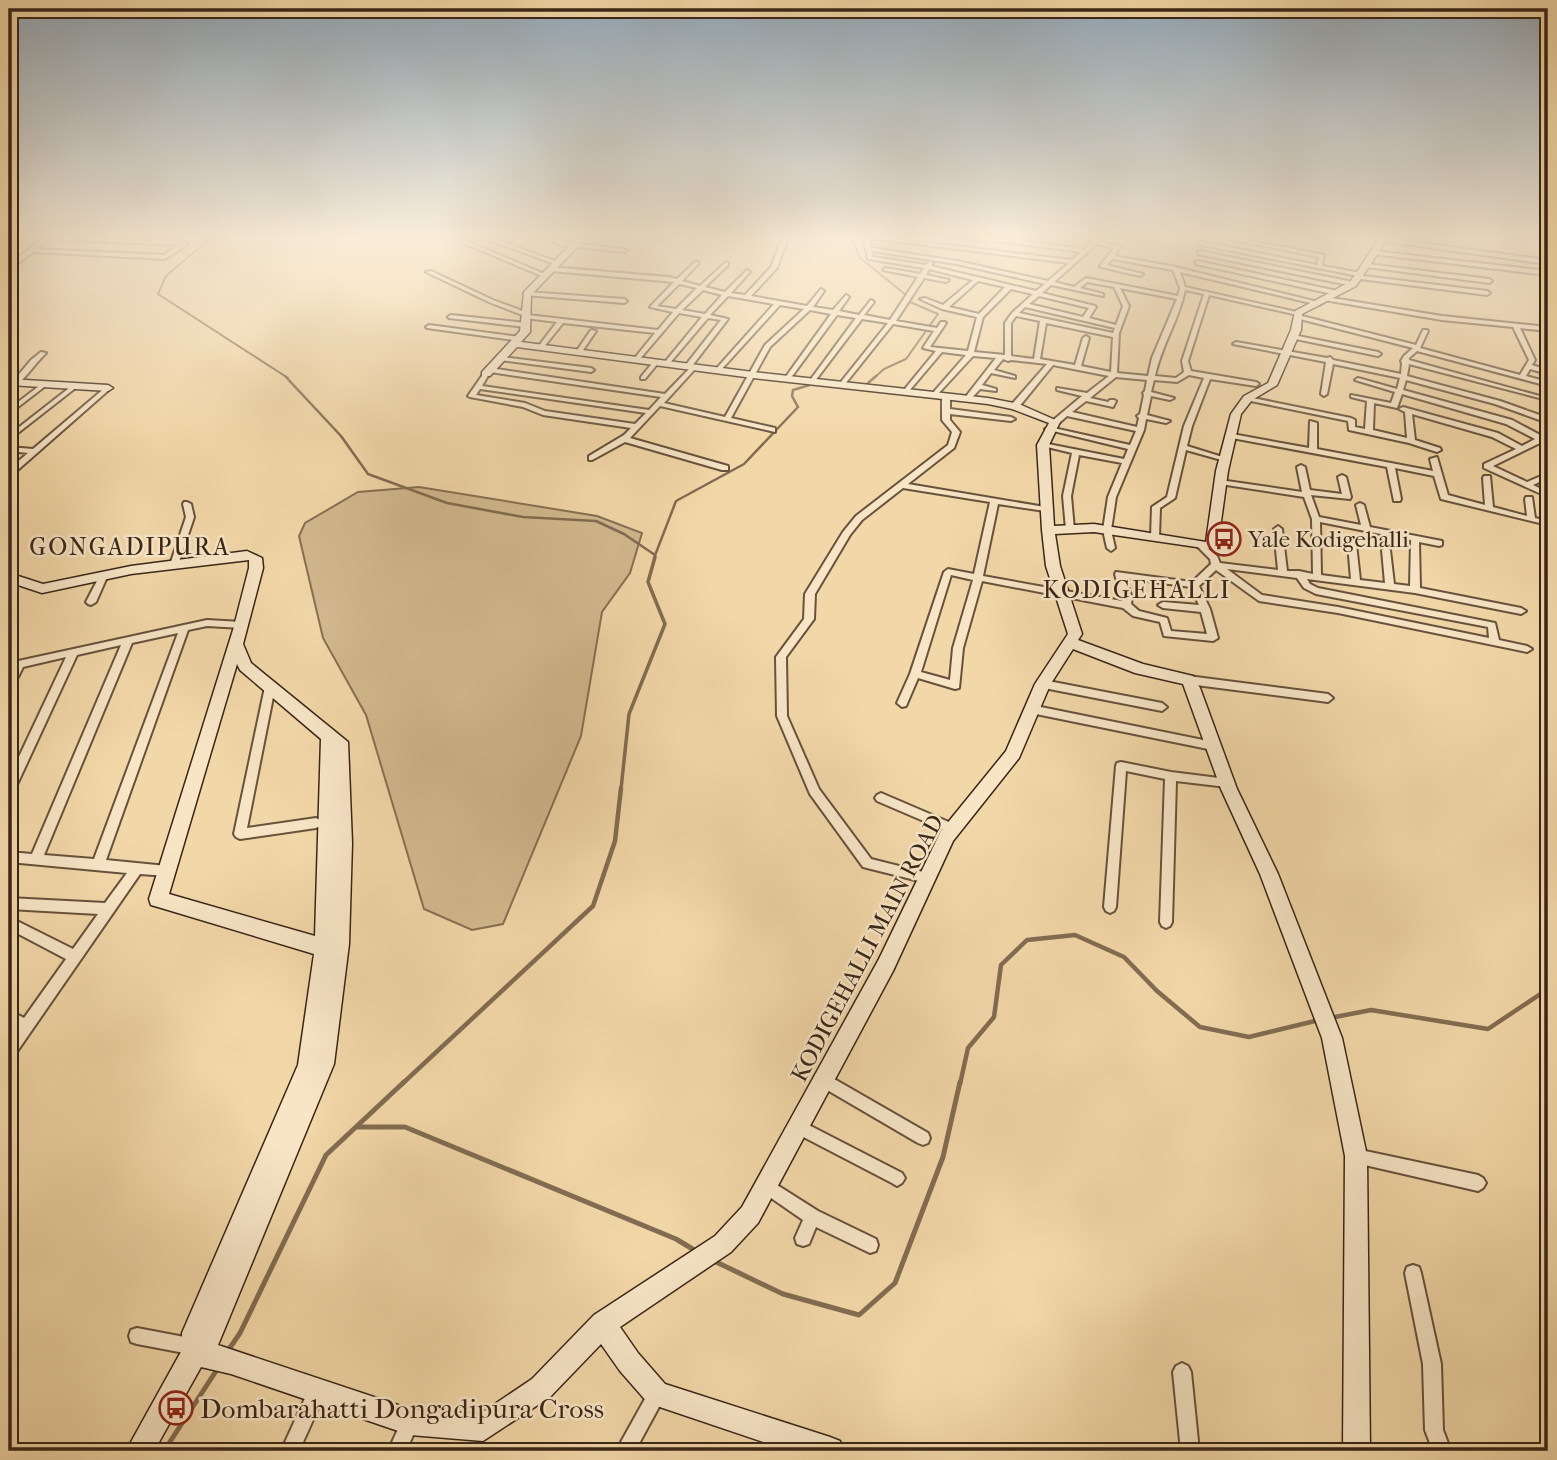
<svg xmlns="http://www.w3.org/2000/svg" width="1557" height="1460" font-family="'IM FELL French Canon',serif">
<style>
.green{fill:#d3b98f;stroke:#867053;stroke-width:2}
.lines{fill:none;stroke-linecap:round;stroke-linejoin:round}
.stream-far4{stroke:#826c51;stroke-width:2}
.stream-far3{stroke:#826c51;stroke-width:2.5}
.stream-far2{stroke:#826c51;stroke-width:3.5}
.stream-far1{stroke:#826c51;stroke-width:4.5}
.stream{stroke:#826c51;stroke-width:5}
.street-casing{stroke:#67523b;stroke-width:4}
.secondary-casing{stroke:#392617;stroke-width:3}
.street{fill:#f7e5c6;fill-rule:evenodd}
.secondary{fill:#f7e5c6;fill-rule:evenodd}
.labels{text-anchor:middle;stroke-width:5;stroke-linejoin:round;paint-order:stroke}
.poi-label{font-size:23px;fill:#392617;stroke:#f7e5c6;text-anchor:start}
.street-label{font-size:23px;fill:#392617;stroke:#f7e5c6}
.neighbourhood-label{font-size:24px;letter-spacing:2px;fill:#392617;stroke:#f7e5c6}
.near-poi-label{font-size:28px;fill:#392617;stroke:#f7e5c6;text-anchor:start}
</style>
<rect width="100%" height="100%" fill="#f2d7a8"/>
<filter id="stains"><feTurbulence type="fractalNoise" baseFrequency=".00286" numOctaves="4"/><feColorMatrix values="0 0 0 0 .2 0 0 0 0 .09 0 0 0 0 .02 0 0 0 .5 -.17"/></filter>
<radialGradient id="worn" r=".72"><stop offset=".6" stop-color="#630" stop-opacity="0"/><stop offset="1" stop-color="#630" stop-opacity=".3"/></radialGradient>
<path class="green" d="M 419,487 L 597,516 L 642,533 L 630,573 L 602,612 L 581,736 L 503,924 L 472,930 L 424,909 L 366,715 L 323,638 L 299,536 L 305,523 L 358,492 Z"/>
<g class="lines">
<path class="stream-far4" d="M 851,235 L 859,257 L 906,295
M 211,238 L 166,276 L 158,294 L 288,378
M 910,302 L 938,314 L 930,325
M 874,378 L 884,369 L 906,359 L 926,331"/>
<path class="stream-far3" d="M 285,376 L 341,436 L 368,474 L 447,503 L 523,517 L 596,521 L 624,534 L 655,555
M 868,383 L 876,376
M 654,558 L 676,501 L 744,464 L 798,407 L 792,396 L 793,390 L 813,384"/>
<path class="stream-far2" d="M 621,789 L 629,714 L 665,624 L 648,582 L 655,557"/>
<path class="stream-far1" d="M 1330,1018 L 1371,1010 L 1488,1029 L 1548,989
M 402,1084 L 593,906 L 615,841 L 621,788
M 960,1084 L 968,1048 L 994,1017 L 1001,965 L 1027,940 L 1075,935 L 1124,957 L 1157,991 L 1200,1027 L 1249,1037 L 1319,1020"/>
<path class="stream" d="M 358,1127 L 405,1127 L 676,1239 L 696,1251
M 712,1260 L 783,1294 L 859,1315 L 895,1283 L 943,1157 L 960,1082
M 227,1352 L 240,1333 L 326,1155 L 404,1082
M 164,1451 L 218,1368"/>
<defs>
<path id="street" d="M 24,235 L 31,235 L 9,251 L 9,247 Z
M 48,235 L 185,242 L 188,244 L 165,259 L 33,252 L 9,269 L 9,264 ZM 50,239 L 179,245 L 164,255 L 37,249 Z
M 537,235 L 545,235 L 562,241 L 627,250 L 624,252 L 561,245 Z
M 608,235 L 630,235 L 672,240 L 669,242 Z
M 783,235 L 789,235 L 777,268 L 751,296 L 807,306 L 821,289 L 824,291 L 813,307 L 833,310 L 846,295 L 849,297 L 839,311 L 859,315 L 871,300 L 874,302 L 864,315 L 890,320 L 918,277 L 883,270 L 886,268 L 920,274 L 924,268 L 868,259 L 863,235 L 1072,260 L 1081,252 L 1021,244 L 928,235 C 981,235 1033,242 1085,249 L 1093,240 L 1070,235 L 1095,237 L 1095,235 L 1101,235 L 1098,241 L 1120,247 L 1114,256 L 1171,266 L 1322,303 L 1319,305 L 1180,272 L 1185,287 L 1301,313 L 1298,315 L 1209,295 L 1188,361 L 1191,371 L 1256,382 L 1259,384 L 1256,386 L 1210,379 L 1192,426 L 1187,446 L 1229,459 L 1225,461 L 1186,450 L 1175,498 L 1160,508 L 1159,537 L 1155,540 L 1151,537 L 1152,507 L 1167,497 L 1184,426 L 1204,378 L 1189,375 L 1177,382 L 1154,380 L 1151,392 L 1174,398 L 1170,400 L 1151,396 L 1147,415 L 1170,421 L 1166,423 L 1146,419 L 1144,430 L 1116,497 L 1111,530 L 1115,548 L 1111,551 L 1107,548 L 1103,530 L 1108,497 L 1122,463 L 1079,455 L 1071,496 L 1074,529 L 1070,532 L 1066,529 L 1063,496 L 1072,453 L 1039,445 L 1043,443 L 1124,459 L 1128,449 L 1045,429 L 1049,427 L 1130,445 L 1136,431 L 1067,416 L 1058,424 L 1051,422 L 1082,396 L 1057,390 L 1057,388 L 1087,393 L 1109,376 L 1053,365 L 1018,408 L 1012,408 L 1012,404 L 1047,364 L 1011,360 L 1008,361 L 1003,359 L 994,370 L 1015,376 L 1015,378 L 991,373 L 982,385 L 996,389 L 996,391 L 980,389 L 970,400 L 968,401 L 964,399 L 996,358 L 973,356 L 936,396 L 934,397 L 930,395 L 932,394 L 966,355 L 942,352 L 909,391 L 907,392 L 904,390 L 936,351 L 923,348 L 934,331 L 893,324 L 845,384 L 841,384 L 841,382 L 888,323 L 862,319 L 815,381 L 811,381 L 811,379 L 856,318 L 837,315 L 790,379 L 786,379 L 785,378 L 831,314 L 810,310 L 770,347 L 731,418 L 775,428 L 775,432 L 660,406 L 630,438 L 728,466 L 728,470 L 722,470 L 625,442 L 592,460 L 589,460 L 589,456 L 624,435 L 631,428 L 543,415 L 523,407 L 470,397 L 468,396 L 484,373 L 489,374 L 482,386 L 649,410 L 661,397 L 490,372 L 487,370 L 490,368 L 665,394 L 690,368 L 685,366 L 721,320 L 708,318 L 669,364 L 667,365 L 664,363 L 665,362 L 702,317 L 679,313 L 639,360 L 637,361 L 634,359 L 655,333 L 563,323 L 543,348 L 541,349 L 538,347 L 557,322 L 525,318 L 525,316 L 489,302 L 426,272 L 431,271 L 493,300 L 528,313 L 528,315 L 658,330 L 673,312 L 650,307 L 674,282 L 551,271 L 548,269 L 551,267 L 668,277 L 677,279 L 696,261 L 699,263 L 698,264 L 682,281 L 700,286 L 726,262 L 728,263 L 728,265 L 705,287 L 725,292 L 747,270 L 750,272 L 749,273 L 731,293 L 745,295 L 771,267 ZM 869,238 L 1069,263 L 1048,281 L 957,261 L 871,248 ZM 1097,244 L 1114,248 L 1100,266 L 1101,267 L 1140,276 L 1143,274 L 1107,265 L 1112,259 L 1173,270 L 1180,288 L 1178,296 L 1086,278 L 1074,287 L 1054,282 ZM 872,251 L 957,264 L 1045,284 L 1036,291 L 931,266 L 933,263 L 930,261 L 926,265 L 873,257 ZM 929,269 L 973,280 L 943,305 L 925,298 L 920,299 L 942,309 L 977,317 L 968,351 L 930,347 L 946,323 L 945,322 L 941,322 L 937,328 L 896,321 L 924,278 L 946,282 L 949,280 L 926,275 ZM 978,281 L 1005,287 L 979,314 L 949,307 ZM 1087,282 L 1114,287 L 1123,306 L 1116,325 L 1089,318 L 1096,307 L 1095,306 L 1042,293 L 1051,285 L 1103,296 L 1103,294 L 1080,288 ZM 679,284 L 697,288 L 676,309 L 657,306 ZM 1120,288 L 1177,299 L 1152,358 L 1148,376 L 1117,373 L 1119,333 L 1129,306 ZM 1011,289 L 1033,294 L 1012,313 L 1005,323 L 1005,355 L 974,352 L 983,317 ZM 703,290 L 722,295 L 705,314 L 682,310 ZM 1185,290 L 1204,294 L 1182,361 L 1184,372 L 1176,378 L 1155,376 C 1161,346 1179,320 1185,290 ZM 728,296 L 774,304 L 716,369 L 716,371 L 720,371 L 780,305 L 804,309 L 765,345 L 725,417 L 664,403 L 696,368 L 696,366 L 692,366 L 728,319 L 710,315 ZM 1039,296 L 1089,308 L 1083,317 L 1029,304 ZM 1025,307 L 1115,328 L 1113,333 L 1019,313 ZM 1016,316 L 1040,321 L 1034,359 L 1011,356 L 1011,323 ZM 1046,323 L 1113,337 L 1111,372 L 1081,366 L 1089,338 L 1086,336 L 1083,338 L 1075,365 L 1040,359 ZM 1116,377 L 1147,380 L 1145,391 L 1143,393 L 1144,395 L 1140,414 L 1137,416 L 1139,418 L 1137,427 L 1072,412 L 1086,401 L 1113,407 L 1116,401 L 1114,400 L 1110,400 L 1108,402 L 1090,398 ZM 480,389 L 646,413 L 635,424 L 545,411 L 525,403 L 476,395 Z
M 1208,235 L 1220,235 L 1324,255 L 1322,266 L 1361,273 L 1363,276 L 1487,291 L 1490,293 L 1487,295 L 1360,279 L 1358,276 L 1197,244 L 1199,241 L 1317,265 L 1319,257 Z
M 486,237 L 490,237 L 560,263 L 555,264 L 486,239 Z
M 1383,238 L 1548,260 L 1548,264 L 1381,241 Z
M 463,241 L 467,241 L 547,275 L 542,276 L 463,243 Z
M 1200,251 L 1353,282 L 1356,284 L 1353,286 L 1198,254 L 1198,252 Z
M 1374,251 L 1548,271 L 1548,275 L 1372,254 L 1372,252 Z
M 1198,261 L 1337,291 L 1340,293 L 1337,295 L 1196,264 L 1195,263 Z
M 1368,264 L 1489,279 L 1492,281 L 1489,283 L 1366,267 L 1365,266 Z
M 527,292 L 624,299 L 627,301 L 624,303 L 525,295 L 524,294 Z
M 1326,297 L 1442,316 L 1548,327 L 1548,331 L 1520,328 L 1535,360 L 1532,365 L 1548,370 L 1548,374 L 1530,369 L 1526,376 L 1548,382 L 1548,386 L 1417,351 L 1409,358 L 1409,360 L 1547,398 L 1547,400 L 1409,364 L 1407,376 L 1500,401 L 1548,418 L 1548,423 L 1495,404 L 1406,380 L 1403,390 L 1512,420 L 1544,437 L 1544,441 L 1493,466 L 1527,482 L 1548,473 L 1548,478 L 1533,485 L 1548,492 L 1548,497 L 1484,468 L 1484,464 L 1516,449 L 1492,437 L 1412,414 L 1415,440 L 1440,448 L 1441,450 L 1437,452 L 1409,443 L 1349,430 L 1348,421 L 1246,400 L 1244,399 L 1248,397 L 1351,418 L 1355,420 L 1355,427 L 1365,429 L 1367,401 L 1351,397 L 1351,395 L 1391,403 L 1395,392 L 1355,380 L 1358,378 L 1397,389 L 1400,378 L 1333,364 L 1327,394 L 1324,396 L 1321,394 L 1326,362 L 1233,344 L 1236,342 L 1327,358 L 1330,357 L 1333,360 L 1401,374 L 1402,363 L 1401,361 L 1404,356 L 1413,348 L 1296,318 L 1296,316 L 1298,315 L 1416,345 L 1423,330 L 1427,330 L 1428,331 L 1420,348 L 1520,375 L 1529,360 L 1513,327 L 1442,320 L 1324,300 L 1324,298 ZM 1402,394 L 1506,424 L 1535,439 L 1522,446 L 1498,433 L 1403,407 L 1399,409 L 1405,412 L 1407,438 L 1373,430 L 1374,403 L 1397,408 Z
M 451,315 L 526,323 L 529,325 L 526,327 L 449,318 L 448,317 Z
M 429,325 L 520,337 L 523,339 L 520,341 L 427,328 L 426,327 Z
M 591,330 L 596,331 L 581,353 L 577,353 L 576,352 Z
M 1293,335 L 1378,352 L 1381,354 L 1378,356 L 1291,338 L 1290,337 Z
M 41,352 L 46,353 C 34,364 23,383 9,391 L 9,386 L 31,360 Z
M 502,357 L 591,368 L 594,370 L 591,372 L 500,360 L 499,359 Z
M 654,361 L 659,362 L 645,379 L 641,379 L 641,377 Z
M 43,383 L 48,384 L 9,414 L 9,409 Z
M 73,385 L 78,386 L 9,440 L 9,435 Z
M 106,387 L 111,388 L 12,475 L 9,475 L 9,469 L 28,453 L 9,451 L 9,447 L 33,449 Z
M 946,395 L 950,397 L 950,409 L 1011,417 L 1015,419 L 1011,421 L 950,414 L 950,420 L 960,432 L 954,448 L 908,484 L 1045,507 L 1049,509 L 1045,511 L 998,504 L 983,576 L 1122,601 L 1115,574 L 1116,572 L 1192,582 L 1211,564 L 1210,559 L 1196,545 L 1200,542 L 1217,556 L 1220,563 L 1278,570 L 1274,529 L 1278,526 L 1282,529 L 1287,571 L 1299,571 L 1313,574 L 1312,519 L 1304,497 L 1220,484 L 1216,482 L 1220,480 L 1302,492 L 1297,467 L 1301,465 L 1305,467 L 1310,490 L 1342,494 L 1338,477 L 1342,475 L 1346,477 L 1351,497 L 1350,499 L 1311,495 L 1319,517 L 1361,525 L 1356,505 L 1360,503 L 1364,505 L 1370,527 L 1442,541 L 1442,545 L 1439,546 L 1419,542 L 1420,588 L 1521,608 L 1526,611 L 1521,614 L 1415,593 L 1307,579 L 1310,584 L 1318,588 L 1495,623 L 1499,640 L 1527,646 L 1532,649 L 1527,652 L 1338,613 L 1259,601 L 1216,570 L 1199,586 L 1210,609 L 1218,638 L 1213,641 L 1164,636 L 1160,622 L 1133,616 L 1123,608 L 982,581 L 963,648 L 959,688 L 955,689 L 918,678 L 906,706 L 902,707 L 897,703 L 910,674 L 944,572 L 948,569 L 974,574 L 990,502 L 903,488 L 862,520 L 850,535 L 815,594 L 814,619 L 786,657 L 787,716 L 819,789 L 871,859 L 931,874 L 933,878 L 931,882 L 927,883 L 863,867 L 810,794 L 777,716 L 776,657 L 804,619 L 805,594 L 843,532 L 856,516 L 948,445 L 952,432 L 942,420 L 942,397 ZM 1320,522 L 1411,540 L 1410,586 L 1394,584 L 1390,550 L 1386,547 L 1382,550 L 1385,583 L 1360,580 L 1356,544 L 1352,541 L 1348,544 L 1351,579 L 1321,575 ZM 1227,569 L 1297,578 L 1304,588 L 1316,594 L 1488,627 L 1489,638 L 1338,607 L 1262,595 ZM 951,575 L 973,580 L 953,648 L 950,680 L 921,672 ZM 1125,578 L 1191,587 L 1199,605 L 1163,602 L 1158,605 L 1163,608 L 1201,612 L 1207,634 L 1171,631 L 1167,618 L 1139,611 L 1131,604 L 1132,598 Z
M 1310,421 L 1317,423 L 1317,449 L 1433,471 L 1430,459 L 1437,457 L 1448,495 L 1485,505 L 1483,478 L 1484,476 L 1490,476 L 1493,507 L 1527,516 L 1525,499 L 1526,497 L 1532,497 L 1535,518 L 1548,521 L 1548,525 L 1441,499 L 1434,476 L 1395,468 L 1401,499 L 1400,501 L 1394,501 L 1387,467 L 1232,438 L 1228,436 L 1232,434 L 1309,448 Z
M 184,502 L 187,502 L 191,504 L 194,517 L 178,565 L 174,568 L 170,565 L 186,517 L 183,504 Z
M 103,574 L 107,577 L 96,602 L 91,605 L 88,604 L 86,602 L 99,577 Z
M 207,620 L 242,622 L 247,625 L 242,628 L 207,626 L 188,630 L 106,860 L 167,866 L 171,867 L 173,871 L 171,875 L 167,876 L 140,874 L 14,1056 L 9,1058 L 9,1040 L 16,1029 L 9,1024 L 9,1010 L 24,1018 L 66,959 L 9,929 L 9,917 L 73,949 L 98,914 L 9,909 L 9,898 L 105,903 L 127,873 L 9,862 L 9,852 L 32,854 L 121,645 L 77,655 L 15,789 L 13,792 L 9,794 L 9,778 L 66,657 L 23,667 L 13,687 L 9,688 L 9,675 L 12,669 L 9,669 L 9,663 ZM 178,633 L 94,859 L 44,855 L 132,643 Z
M 1188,676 L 1328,694 L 1333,698 L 1328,702 L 1188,684 L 1183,680 Z
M 1043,680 L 1162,703 L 1167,707 L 1162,711 L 1039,687 L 1038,684 L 1039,681 Z
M 270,683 L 275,687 L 247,828 L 316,818 L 320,820 L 322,823 L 320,826 L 316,828 L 240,839 L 236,837 L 234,834 L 265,687 Z
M 1031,705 L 1213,742 L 1217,743 L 1218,746 L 1217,749 L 1213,750 L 1031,713 L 1026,709 Z
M 1121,762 L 1171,772 L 1227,779 L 1231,780 L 1233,783 L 1231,786 L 1227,787 L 1176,781 L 1172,922 L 1170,926 L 1166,928 L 1162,926 L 1160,922 L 1165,779 L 1126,771 L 1116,907 L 1114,911 L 1110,913 L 1106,911 L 1104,907 L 1116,766 L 1117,763 Z
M 881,793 L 958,826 L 960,829 L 958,832 L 954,834 L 877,801 L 875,798 L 877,795 Z
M 822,1072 L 928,1133 L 930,1138 L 928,1143 L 923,1145 L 918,1143 L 817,1084 L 815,1079 L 817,1074 Z
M 797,1119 L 902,1173 L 905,1178 L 902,1183 L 897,1186 L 892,1183 L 792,1131 L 790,1126 L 792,1121 Z
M 1356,1149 L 1478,1175 L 1483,1178 L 1486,1183 L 1483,1188 L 1478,1191 L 1356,1163 L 1351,1161 L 1349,1156 L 1351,1151 Z
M 766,1178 L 818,1211 L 876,1239 L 878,1245 L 876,1251 L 870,1253 L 816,1227 L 809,1244 L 803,1246 L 797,1244 L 795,1238 L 803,1220 L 761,1191 L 758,1186 L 761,1181 Z
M 1413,1265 L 1419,1267 L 1421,1273 L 1441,1364 L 1443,1430 L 1451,1451 L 1433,1451 L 1425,1430 L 1423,1364 L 1405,1273 L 1407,1267 Z
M 137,1328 L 195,1339 L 201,1341 L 203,1347 L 201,1353 L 195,1355 L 137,1344 L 131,1342 L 129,1336 L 131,1330 Z
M 1182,1363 L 1188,1366 L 1191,1372 L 1199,1451 L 1181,1451 L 1173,1372 L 1176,1366 Z
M 317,1382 L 323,1385 L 326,1391 L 299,1451 L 281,1451 L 311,1385 Z
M 657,1385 L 663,1388 L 666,1394 L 635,1451 L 616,1451 L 651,1388 Z
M 410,1413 L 416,1416 L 419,1422 L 406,1451 L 388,1451 L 404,1416 Z"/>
<path id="secondary" d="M 580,235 L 589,235 L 531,295 L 530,332 L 521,342 L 753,372 L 988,398 L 1019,404 L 1060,422 L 1049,445 L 1054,526 L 1094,524 L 1206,542 L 1216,471 L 1231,414 L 1244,396 L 1268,383 L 1291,330 L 1295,311 L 1350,282 L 1382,235 L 1390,235 L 1356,286 L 1302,314 L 1301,330 L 1277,385 L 1252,400 L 1241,414 L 1228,471 L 1217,550 L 1094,532 L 1055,534 L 1060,566 L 1082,634 L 1078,640 L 1143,664 L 1193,676 L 1200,688 L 1237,789 L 1278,874 L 1342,1038 L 1367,1156 L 1370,1451 L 1343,1451 L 1345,1156 L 1322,1038 L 1260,874 L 1221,789 L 1183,684 L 1135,673 L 1073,649 L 1050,685 L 1019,758 L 953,841 L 893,971 L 758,1223 L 731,1252 L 620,1327 L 638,1353 L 665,1384 L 830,1437 L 840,1441 L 843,1451 L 790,1451 L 648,1403 L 620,1371 L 601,1344 L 550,1397 L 483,1441 L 410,1435 L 231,1374 L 201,1367 L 154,1451 L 126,1451 L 182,1350 L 182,1333 L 298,1065 L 314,954 L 158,907 L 151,905 L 149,899 L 233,630 L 249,568 L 249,560 L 131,574 L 42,593 L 9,582 L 9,573 L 43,584 L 131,566 L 247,551 L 262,558 L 263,568 L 243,644 L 251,663 L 348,742 L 352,843 L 349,944 L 334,1064 L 218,1345 L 410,1409 L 480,1414 L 532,1379 L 594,1315 L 715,1236 L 742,1207 L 879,959 L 941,831 L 1006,751 L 1035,684 L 1068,634 L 1046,566 L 1042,530 L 1037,445 L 1049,423 L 1012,409 L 988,404 L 753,378 L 517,347 L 490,376 L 482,376 L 482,372 L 520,331 L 524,292 ZM 237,664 L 240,670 L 321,739 L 315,936 L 169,894 Z
M 9,379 L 108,385 L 113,388 L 108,391 L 9,385 Z"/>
</defs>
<use href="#street" class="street-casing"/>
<use href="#secondary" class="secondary-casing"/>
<use href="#street" class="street"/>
<use href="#secondary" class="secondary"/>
</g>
<linearGradient id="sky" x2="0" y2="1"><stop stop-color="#93aabb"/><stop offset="0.54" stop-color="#f9edd8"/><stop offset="1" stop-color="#f9edd8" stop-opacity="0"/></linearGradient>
<rect width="1557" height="439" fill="url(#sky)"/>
<defs>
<symbol id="bus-ring" viewBox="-11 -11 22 22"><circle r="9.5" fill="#f7e5c6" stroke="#8f2418" stroke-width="1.5"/><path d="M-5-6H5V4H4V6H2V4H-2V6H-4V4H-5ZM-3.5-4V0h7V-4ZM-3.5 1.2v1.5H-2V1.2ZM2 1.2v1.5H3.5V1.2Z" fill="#8f2418"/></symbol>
</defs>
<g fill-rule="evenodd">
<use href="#bus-ring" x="1205" y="520" width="38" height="38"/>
<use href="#bus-ring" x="157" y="1389" width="38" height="38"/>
</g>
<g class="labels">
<g class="poi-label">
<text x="1248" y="547">Yale Kodigehalli</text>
</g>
<g class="street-label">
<text transform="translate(867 948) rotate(-62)" y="8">KODIGEHALLI MAIN ROAD</text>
</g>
<g class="neighbourhood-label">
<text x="130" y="555">GONGADIPURA</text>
<text x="1137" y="598">KODIGEHALLI</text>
</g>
<g class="near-poi-label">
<text x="200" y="1418">Dombarahatti Dongadipura Cross</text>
</g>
</g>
<rect width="1557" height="1460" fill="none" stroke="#f2d7a8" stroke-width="35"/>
<rect x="10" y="10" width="1536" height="1439" fill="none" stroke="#392617" stroke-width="3.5"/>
<rect x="18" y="18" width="1522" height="1425" fill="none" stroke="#392617" stroke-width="2"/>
<rect width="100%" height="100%" filter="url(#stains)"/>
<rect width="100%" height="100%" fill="url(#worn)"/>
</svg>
